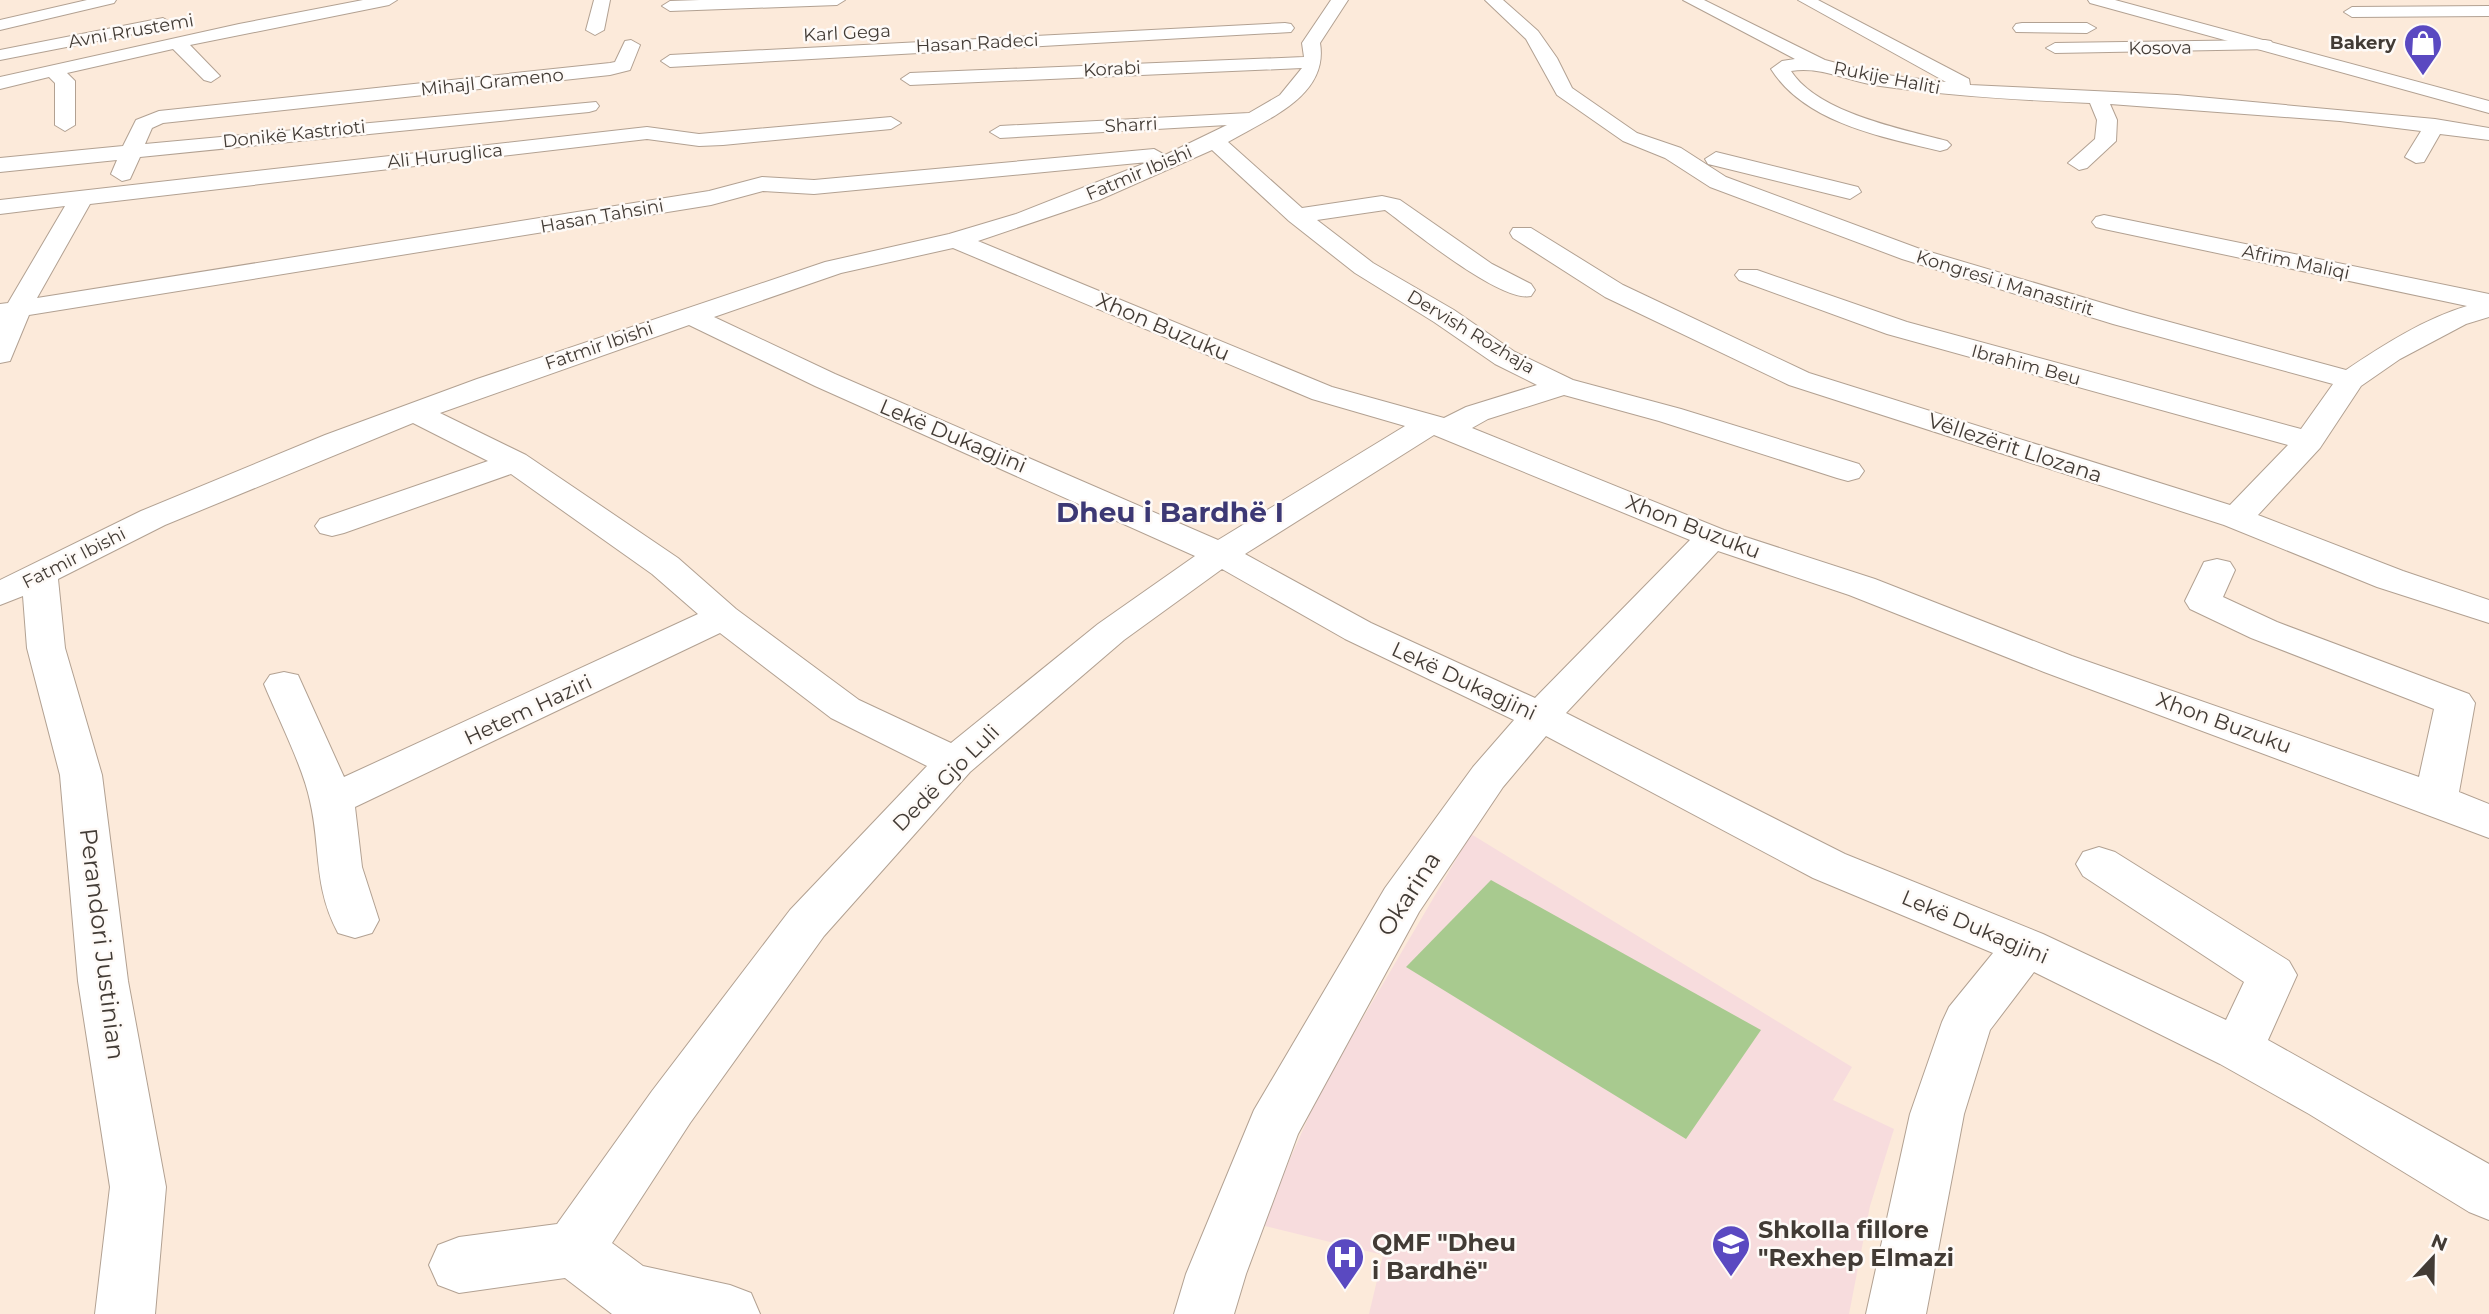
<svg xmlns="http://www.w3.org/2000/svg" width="2489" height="1314" font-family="Montserrat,sans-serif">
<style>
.education{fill:#f7dcdd}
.green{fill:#a8ca8f}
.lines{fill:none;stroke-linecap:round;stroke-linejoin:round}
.minor-casing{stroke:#b2a192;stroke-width:2}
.tertiary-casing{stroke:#b2a192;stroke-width:2}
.minor{fill:#fff;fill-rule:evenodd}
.tertiary{fill:#fff;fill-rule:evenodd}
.labels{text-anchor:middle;stroke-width:5;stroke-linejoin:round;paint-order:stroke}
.far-street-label{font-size:18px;fill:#423b35;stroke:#fefaf7}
.far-poi-label{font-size:18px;font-weight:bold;fill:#423b35;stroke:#fefaf7;text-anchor:end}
.street-label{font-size:21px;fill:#423b35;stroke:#fefaf7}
.near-street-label{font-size:24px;fill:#423b35;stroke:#fefaf7}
.near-poi-label{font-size:24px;font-weight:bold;fill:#423b35;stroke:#fefaf7;text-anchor:start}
.district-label{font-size:28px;font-weight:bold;fill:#3c3874;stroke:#fefaf7}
</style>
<rect width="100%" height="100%" fill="#fceada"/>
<path class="education" d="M 1471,834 L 1852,1067 L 1833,1100 L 1894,1129 L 1870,1206 L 1849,1314 L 1369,1314 L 1383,1255 L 1261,1225 L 1320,1091 Z"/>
<path class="green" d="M 1491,880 L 1761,1030 L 1686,1139 L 1406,967 Z"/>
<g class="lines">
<defs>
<path id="minor" d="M 87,0 L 116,0 L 114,3 L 0,30 L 0,20 Z
M 363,0 L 397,0 L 389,5 L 190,45 L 220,76 L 211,82 L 204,80 L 173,49 L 67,73 L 75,81 L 75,125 L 65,131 L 55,125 L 55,83 L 49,77 L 0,89 L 0,77 L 239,24 Z
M 594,0 L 610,0 L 604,30 L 595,35 L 586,30 Z
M 700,0 L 845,0 L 837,5 L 670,11 L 662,6 L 670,1 Z
M 1331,0 L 1348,0 L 1320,43 C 1329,96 1267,119 1228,142 L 1302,208 L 1382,196 L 1400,200 L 1492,264 L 1531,284 L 1535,290 L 1531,296 C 1501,303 1412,230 1385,210 L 1317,220 L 1373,263 L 1454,310 L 1515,352 L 1573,380 L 1681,409 L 1859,464 L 1864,471 L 1859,478 L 1848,481 L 1837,478 L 1659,421 L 1564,395 L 1488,419 L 1472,428 L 1724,530 L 1875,579 L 2072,656 L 2419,777 L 2434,709 L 2251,638 L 2190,609 L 2185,601 L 2204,562 L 2217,559 L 2230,562 L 2235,570 L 2223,597 L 2277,622 L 2469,694 L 2475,703 L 2459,792 L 2489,804 L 2489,838 L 2044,672 L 1849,595 L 1718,551 L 1566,713 L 1845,854 L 2043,934 L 2226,1020 L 2244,982 L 2083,876 L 2076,864 L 2083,852 L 2099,847 L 2115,852 L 2289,961 L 2297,975 L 2268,1040 L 2489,1164 L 2489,1220 L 2469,1212 L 2309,1114 L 2220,1064 L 2034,972 L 1990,1030 L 1964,1114 L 1926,1314 L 1866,1314 L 1910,1114 L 1942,1022 L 1949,1007 L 1993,953 L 1813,878 L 1546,736 L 1503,787 L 1419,912 L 1298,1134 L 1246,1274 L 1234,1314 L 1174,1314 L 1186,1274 L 1254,1110 L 1385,888 L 1473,767 L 1514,720 L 1345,639 L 1222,569 L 1124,640 L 970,772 L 824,936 L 690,1123 L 612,1243 L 643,1266 L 730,1285 L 751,1293 L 760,1314 L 612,1314 L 565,1278 L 459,1293 L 438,1285 L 429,1265 L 438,1245 L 459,1237 L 557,1224 L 652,1091 L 790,910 L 927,766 L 831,718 L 720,633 L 355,807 L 362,867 L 379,920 L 372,933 L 355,938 L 338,933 C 313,886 321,848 310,801 C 303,767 278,718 264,684 L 270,675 L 284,672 L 298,675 L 344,777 L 698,614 L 652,574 L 511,474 L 344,533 L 332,536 L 320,533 L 315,526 L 320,519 L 488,461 L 413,423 L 165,525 L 58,579 L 65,648 L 102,775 L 128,981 L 166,1187 L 155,1314 L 95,1314 L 110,1187 L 78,981 L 60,775 L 27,648 L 23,596 L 0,605 L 0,580 L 141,511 L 325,435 L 477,379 L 825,262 L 949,234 L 1016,214 L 1148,162 L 814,194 L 763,191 L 711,205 L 29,315 L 10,361 L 0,363 L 0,304 L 8,303 L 65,206 L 0,214 L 0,200 L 647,127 L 699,134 L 891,117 L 901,123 L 891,129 L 723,145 L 699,146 L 647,139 L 90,204 L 37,298 L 709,191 L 762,177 L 814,180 L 1154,149 L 1165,155 L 1227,125 L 1000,138 L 990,132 L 1000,126 L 1249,113 L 1280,95 L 1302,68 L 910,85 L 901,79 L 910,73 L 1304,57 L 1302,43 ZM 1212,150 L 1289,221 L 1355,273 L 1434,322 L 1495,364 L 1537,385 L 1466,407 L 1444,418 L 1332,387 L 978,241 L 1099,200 ZM 953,248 L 1312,399 L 1405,426 L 1218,540 L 835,374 L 714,317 L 841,273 ZM 689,325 L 815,386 L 1195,556 L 1098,624 L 951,743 L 859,700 L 736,609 L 678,558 L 526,455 L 440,413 ZM 1434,435 L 1690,540 L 1535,698 L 1371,623 L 1245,554 Z
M 1485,0 L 1503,0 L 1538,31 L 1557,58 L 1572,88 L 1637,133 L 1681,148 L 1726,177 L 1920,249 L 2133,312 L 2346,370 C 2383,345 2424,319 2467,306 L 2104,229 L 2096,227 L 2092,222 L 2096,217 L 2104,215 L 2489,294 L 2489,317 L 2466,324 L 2400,359 L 2361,386 L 2320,448 L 2258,515 L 2403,571 L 2489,600 L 2489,623 L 2377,587 L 2224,525 L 1789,385 L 1605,297 L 1513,238 L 1510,233 L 1513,228 L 1531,228 L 1623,285 L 1809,373 L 2230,505 L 2288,445 L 1887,334 L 1739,280 L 1735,275 L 1739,270 L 1757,270 L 1907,322 L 2301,429 L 2333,384 L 2113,324 L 1902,259 L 1710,187 L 1665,158 L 1623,141 L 1557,95 L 1526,39 Z
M 1683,0 L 1704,0 L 1825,60 L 1878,74 L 1946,82 L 1798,0 L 1818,0 L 1969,79 L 1970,85 L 2177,95 L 2435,119 L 2489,128 L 2489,140 L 2440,134 L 2424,162 L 2416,163 L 2405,157 L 2421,131 L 2340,121 L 2110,104 L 2117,120 L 2116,141 L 2087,168 L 2079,170 L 2068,163 L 2095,139 L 2097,120 L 2090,103 C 2020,100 1950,96 1880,86 C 1849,82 1823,66 1791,71 C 1818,113 1902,129 1947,141 L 1951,145 L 1947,149 L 1940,151 C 1882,137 1805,123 1771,69 L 1782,61 L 1795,59 Z
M 2489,6 L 2489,16 L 2352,17 L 2344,12 L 2352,7 Z
M 163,18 L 172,23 L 169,27 L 0,60 L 0,50 Z
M 1285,23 L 1291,24 L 1294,28 L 1291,32 L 670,67 L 661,61 L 670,55 Z
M 2022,23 L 2087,23 L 2096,28 L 2087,33 L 2016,32 L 2013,28 L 2016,24 Z
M 631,40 L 640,45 L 630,70 L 610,75 L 163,123 L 152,128 L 145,144 L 596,102 L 599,106 L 596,110 L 589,112 L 140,157 L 130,179 L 122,181 L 111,174 L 117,160 L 0,172 L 0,158 L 123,146 L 136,120 L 159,111 L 610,63 L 615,62 L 625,41 Z
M 2265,40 L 2271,41 L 2274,45 L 2271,49 L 2055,53 L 2046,48 L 2055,43 Z
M 1716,152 L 1858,187 L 1861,192 L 1850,199 L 1708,164 L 1705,159 Z"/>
<path id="tertiary" d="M 2088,0 L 2115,0 L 2489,101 L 2489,113 L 2090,3 Z"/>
</defs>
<use href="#minor" class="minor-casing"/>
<use href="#tertiary" class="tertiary-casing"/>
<use href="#minor" class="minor"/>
<use href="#tertiary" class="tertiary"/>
</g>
<defs>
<symbol id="shop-pin" viewBox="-11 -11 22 30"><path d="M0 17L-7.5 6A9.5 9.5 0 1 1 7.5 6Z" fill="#5a49c1" stroke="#fefaf7"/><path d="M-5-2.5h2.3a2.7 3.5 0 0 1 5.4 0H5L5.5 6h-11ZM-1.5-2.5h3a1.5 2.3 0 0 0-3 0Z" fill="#fff"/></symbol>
<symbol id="school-pin" viewBox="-11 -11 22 30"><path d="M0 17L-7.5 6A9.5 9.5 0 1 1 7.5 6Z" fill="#5a49c1" stroke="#fefaf7"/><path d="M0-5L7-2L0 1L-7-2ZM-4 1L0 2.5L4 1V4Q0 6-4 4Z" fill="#fff"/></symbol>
<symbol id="hospital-pin" viewBox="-11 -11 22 30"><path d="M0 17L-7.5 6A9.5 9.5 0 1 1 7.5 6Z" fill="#5a49c1" stroke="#fefaf7"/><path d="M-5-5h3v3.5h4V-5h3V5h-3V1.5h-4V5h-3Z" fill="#fff"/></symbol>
</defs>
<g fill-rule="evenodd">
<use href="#shop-pin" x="2401" y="21" width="44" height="60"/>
<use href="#school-pin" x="1709" y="1222" width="44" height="60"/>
<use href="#hospital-pin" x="1323" y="1235" width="44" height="60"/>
</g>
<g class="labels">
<g class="far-street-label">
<text transform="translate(131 31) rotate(-10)" y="6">Avni Rrustemi</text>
<text transform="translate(847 33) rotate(-3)" y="6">Karl Gega</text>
<text transform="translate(977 43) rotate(-3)" y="6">Hasan Radeci</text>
<text transform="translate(2160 48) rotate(-1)" y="6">Kosova</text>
<text transform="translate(1112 69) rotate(-3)" y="6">Korabi</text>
<text transform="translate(1887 78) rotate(11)" y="6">Rukije Haliti</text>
<text transform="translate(492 82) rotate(-6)" y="6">Mihajl Grameno</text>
<text transform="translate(1131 125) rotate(-3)" y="6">Sharri</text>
<text transform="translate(294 134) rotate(-6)" y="6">Donikë Kastrioti</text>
<text transform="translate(445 156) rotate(-6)" y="6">Ali Huruglica</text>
<text transform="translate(1139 173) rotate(-23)" y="6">Fatmir Ibishi</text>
<text transform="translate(602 216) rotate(-10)" y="6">Hasan Tahsini</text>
<text transform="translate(2296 262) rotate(12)" y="6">Afrim Maliqi</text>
<text transform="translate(2005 283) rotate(17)" y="6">Kongresi i Manastirit</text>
<text transform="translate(1471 332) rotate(31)" y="6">Dervish Rozhaja</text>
<text transform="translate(599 346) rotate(-19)" y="6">Fatmir Ibishi</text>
<text transform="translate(2026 365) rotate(15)" y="6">Ibrahim Beu</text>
<text transform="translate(74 558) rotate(-27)" y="6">Fatmir Ibishi</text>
</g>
<g class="far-poi-label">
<text x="2396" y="49">Bakery</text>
</g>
<g class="street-label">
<text transform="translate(1163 327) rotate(23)" y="7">Xhon Buzuku</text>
<text transform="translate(953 436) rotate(23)" y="7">Lekë Dukagjini</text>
<text transform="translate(2015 448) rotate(18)" y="7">Vëllezërit Llozana</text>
<text transform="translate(1693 527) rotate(21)" y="7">Xhon Buzuku</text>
<text transform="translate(1464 681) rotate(25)" y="7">Lekë Dukagjini</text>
<text transform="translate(528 710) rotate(-25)" y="7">Hetem Haziri</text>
<text transform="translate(2224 723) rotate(20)" y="7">Xhon Buzuku</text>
<text transform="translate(946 778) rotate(-45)" y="7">Dedë Gjo Luli</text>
<text transform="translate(1975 927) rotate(23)" y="7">Lekë Dukagjini</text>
</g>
<g class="near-street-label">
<text transform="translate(1409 894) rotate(-57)" y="8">Okarina</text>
<text transform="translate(102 944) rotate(83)" y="8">Perandori Justinian</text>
</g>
<g class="near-poi-label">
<text x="1758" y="1238">Shkolla fillore<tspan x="1758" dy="28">"Rexhep Elmazi</tspan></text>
<text x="1372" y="1251">QMF "Dheu<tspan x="1372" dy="28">i Bardhë"</tspan></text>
</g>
<g class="district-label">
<text x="1170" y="522">Dheu i Bardhë I</text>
</g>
</g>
<g transform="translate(2433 1258) rotate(22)" stroke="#fefaf7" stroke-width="5" paint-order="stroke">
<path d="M0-5L12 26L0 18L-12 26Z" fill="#423b35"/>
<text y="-10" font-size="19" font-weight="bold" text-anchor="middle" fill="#423b35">N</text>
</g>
</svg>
